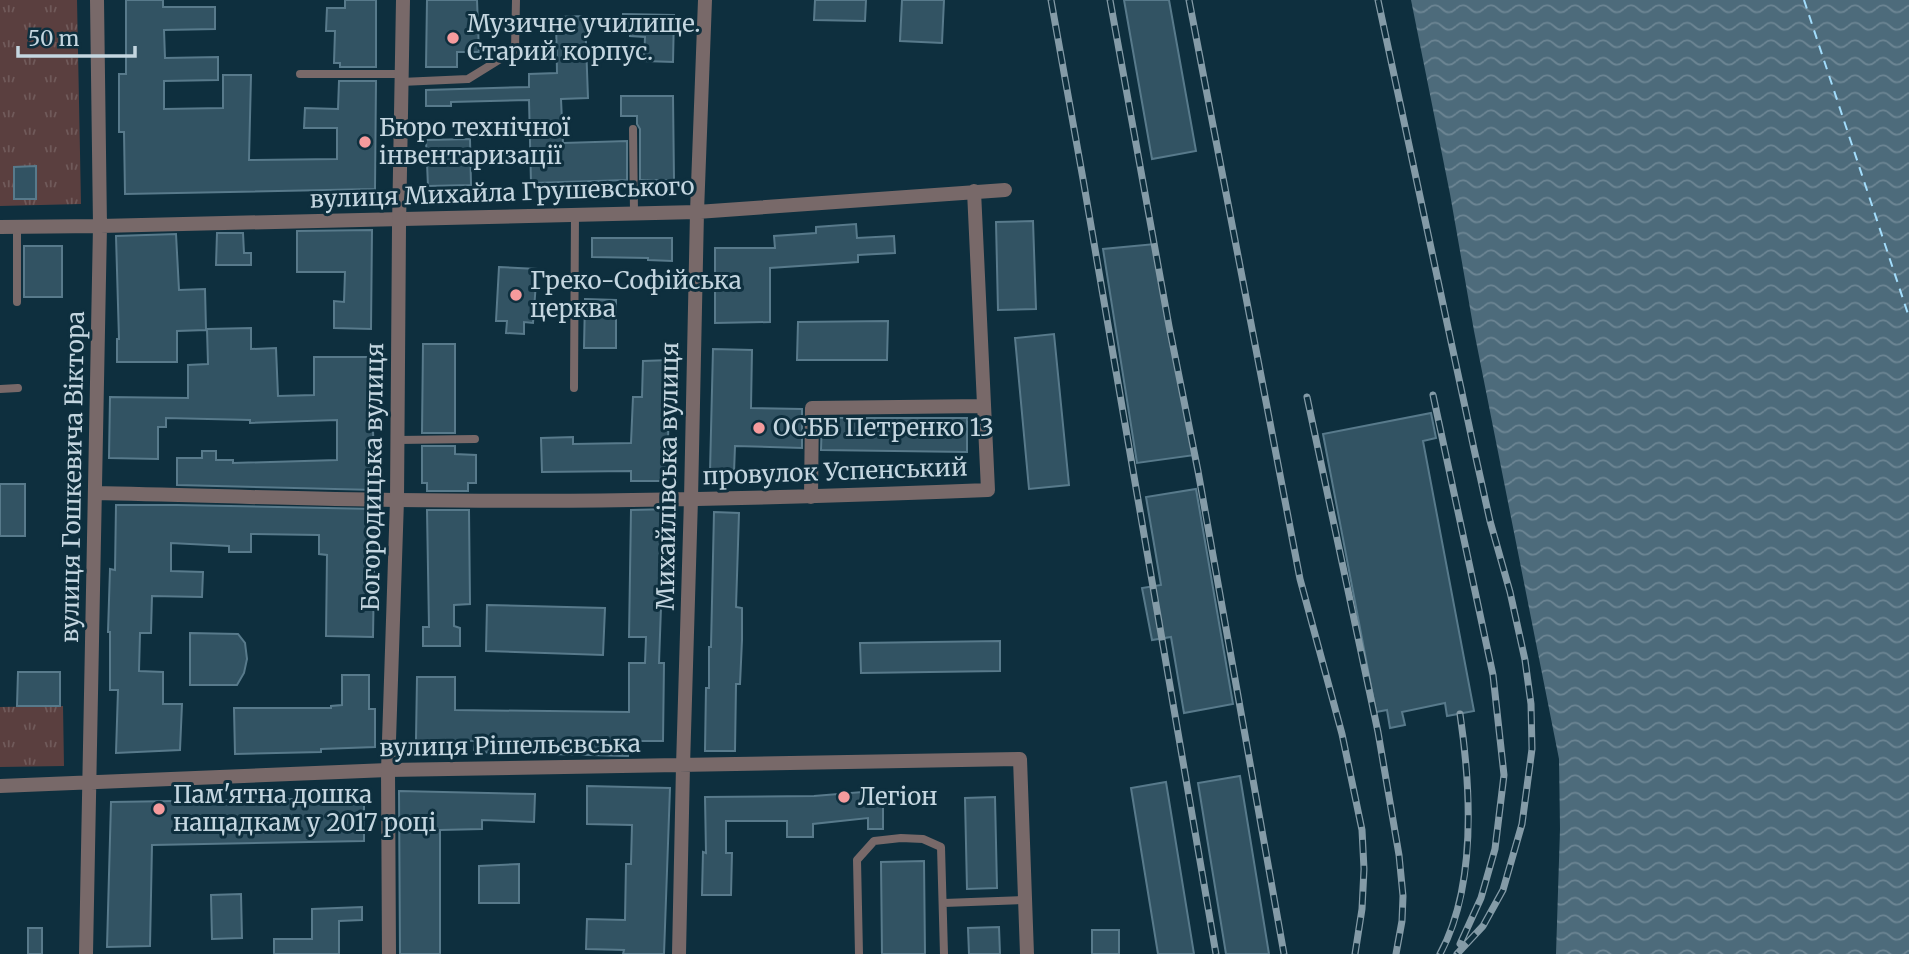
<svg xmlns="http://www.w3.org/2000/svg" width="1909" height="954" font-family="Merriweather,serif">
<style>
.park{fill:url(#park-tufts)}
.water{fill:url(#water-waves)}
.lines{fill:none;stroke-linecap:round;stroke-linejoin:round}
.ferry{stroke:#a2ddfc;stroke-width:2;stroke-dasharray:9 7;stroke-linecap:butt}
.building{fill:#325363;stroke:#587a8b;stroke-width:2}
.service{stroke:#786969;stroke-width:8}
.minor{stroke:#786969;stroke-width:14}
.tertiary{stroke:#786969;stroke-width:14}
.rail-casing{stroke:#849ba7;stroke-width:7}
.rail{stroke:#0e2f3e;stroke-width:4.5;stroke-dasharray:13;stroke-linecap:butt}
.poi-dot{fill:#f59b9d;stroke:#0e2f3e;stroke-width:2.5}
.labels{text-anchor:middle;stroke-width:6;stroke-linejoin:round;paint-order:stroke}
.poi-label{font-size:24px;fill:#c4d6e0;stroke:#0e2f3e;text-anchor:start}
.street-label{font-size:24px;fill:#c4d6e0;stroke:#0e2f3e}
</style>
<defs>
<pattern id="park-tufts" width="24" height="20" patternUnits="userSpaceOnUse" patternTransform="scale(1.75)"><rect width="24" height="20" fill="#5a3f3f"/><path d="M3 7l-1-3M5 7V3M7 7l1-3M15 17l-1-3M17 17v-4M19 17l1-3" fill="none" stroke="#705a5a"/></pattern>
<pattern id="water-waves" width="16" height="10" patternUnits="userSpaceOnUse" patternTransform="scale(1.75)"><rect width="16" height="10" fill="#4d6b7b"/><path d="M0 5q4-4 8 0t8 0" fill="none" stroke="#6d8694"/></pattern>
</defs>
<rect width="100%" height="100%" fill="#0e2f3e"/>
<path class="park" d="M 0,0 L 77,0 L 81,204 L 0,206 Z
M 63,706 L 64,766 L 0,767 L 0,707 Z"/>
<path class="water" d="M 1411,0 L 1909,0 L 1909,954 L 1556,954 L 1560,829 L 1559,759 L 1474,331 L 1450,194 Z"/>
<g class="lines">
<path class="ferry" d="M 1804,0 L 1909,317"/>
</g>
<path class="building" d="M 126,0 L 163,0 L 163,7 L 215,7 L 215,29 L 164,30 L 165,58 L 218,57 L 218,80 L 164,81 L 164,109 L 223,108 L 223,75 L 251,75 L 249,160 L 337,159 L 337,128 L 304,128 L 305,108 L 338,109 L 339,81 L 376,81 L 375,189 L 125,194 L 124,132 L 119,132 L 119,74 L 126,74 Z
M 345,0 L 376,0 L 376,67 L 340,67 L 340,63 L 334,63 L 335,31 L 326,31 L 327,8 L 345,8 Z
M 427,0 L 477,0 L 479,52 L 457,52 L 457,67 L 426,67 Z
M 815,0 L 866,0 L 865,21 L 814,20 Z
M 902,0 L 944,0 L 942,43 L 900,41 Z
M 1124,0 L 1169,0 L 1196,151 L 1152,159 Z
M 623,14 L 674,15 L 673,62 L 644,61 L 645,37 L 630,36 L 630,28 L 623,28 Z
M 585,16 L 588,98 L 561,99 L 563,143 L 627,141 L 627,180 L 531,183 L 529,100 L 451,102 L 451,106 L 426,106 L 426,90 L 529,87 L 529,74 L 557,73 L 556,17 Z
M 621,96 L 673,96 L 674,180 L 640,180 L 640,129 L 637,124 L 637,116 L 621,116 Z
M 470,139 L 471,185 L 428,186 L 426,140 Z
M 36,166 L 36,199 L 14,199 L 14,167 Z
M 1033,221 L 1036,309 L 998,310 L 996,222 Z
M 856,224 L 857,238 L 894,236 L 895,253 L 858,255 L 858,262 L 770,268 L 770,322 L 715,323 L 715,248 L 775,248 L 774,236 L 816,233 L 816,227 Z
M 372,230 L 371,329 L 334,328 L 334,301 L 344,302 L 345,272 L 297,272 L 297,231 Z
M 217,233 L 243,233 L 244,253 L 251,253 L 251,265 L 216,265 Z
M 176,234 L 179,290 L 205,289 L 206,330 L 177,331 L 177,362 L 117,362 L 117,339 L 119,339 L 116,236 Z
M 592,238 L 672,238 L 672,261 L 648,260 L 648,258 L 592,257 Z
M 1155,244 L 1195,455 L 1137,463 L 1103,249 Z
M 24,246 L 62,246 L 62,297 L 24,297 Z
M 499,267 L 537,269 L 533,323 L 524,322 L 524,334 L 506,333 L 507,321 L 496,321 Z
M 585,299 L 616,300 L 616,348 L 584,348 Z
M 888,321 L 887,360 L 797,360 L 798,322 Z
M 251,328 L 251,349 L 276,348 L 278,396 L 314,395 L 314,357 L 374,357 L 373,430 L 375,490 L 177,485 L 177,458 L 202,458 L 202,451 L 216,451 L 216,460 L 233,460 L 233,463 L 337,460 L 337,420 L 250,423 L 250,420 L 166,418 L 166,427 L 158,427 L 158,459 L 109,458 L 110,397 L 188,398 L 188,365 L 208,364 L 207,329 Z
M 1054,334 L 1069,485 L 1029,489 L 1015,338 Z
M 423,344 L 455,344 L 455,433 L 422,433 Z
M 713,349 L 752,350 L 751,408 L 802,409 L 802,448 L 735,446 L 734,473 L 710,472 Z
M 670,360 L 667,481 L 631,481 L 631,471 L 542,472 L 541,438 L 573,437 L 573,444 L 631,443 L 633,397 L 642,397 L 643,361 Z
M 1431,413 L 1436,438 L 1423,441 L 1474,711 L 1447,716 L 1445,703 L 1402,712 L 1405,725 L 1390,728 L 1387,710 L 1376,712 L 1323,434 Z
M 822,418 L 967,418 L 967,452 L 821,450 Z
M 422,446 L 455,446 L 455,454 L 476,455 L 476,483 L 468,483 L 468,491 L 427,491 L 427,483 L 422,483 Z
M 0,484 L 25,484 L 25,536 L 0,536 Z
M 1196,489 L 1233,704 L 1184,713 L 1171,637 L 1152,640 L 1142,588 L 1161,585 L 1146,497 Z
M 116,505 L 177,505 L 375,509 L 373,637 L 326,636 L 327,555 L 319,554 L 319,535 L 251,534 L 251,552 L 229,552 L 229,546 L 171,543 L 171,571 L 203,572 L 202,597 L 152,596 L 151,633 L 140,633 L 139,671 L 163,672 L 163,704 L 182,704 L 180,750 L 116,753 L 118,690 L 110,690 L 110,632 L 108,632 L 110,569 L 115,570 Z
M 671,509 L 669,608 L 661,607 L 659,663 L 664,663 L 663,741 L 629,741 L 628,756 L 474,752 L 475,741 L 416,740 L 417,677 L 455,677 L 455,710 L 629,712 L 629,663 L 645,663 L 646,637 L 629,637 L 631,510 Z
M 427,510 L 469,510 L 470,604 L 454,605 L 454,626 L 460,628 L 460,646 L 423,646 L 423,627 L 429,627 Z
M 714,512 L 739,513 L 736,607 L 742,608 L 742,640 L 740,684 L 736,684 L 735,751 L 705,751 L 706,688 L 709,688 L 709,647 L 711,647 Z
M 487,605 L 605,608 L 603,655 L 486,651 Z
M 190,633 L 238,634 L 245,643 L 247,659 L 244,673 L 237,685 L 190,685 Z
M 1000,641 L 1000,671 L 861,673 L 860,643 Z
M 18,672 L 60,672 L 60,706 L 17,706 Z
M 342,675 L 369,675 L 369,709 L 375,709 L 375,747 L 321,749 L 321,752 L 235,754 L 234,708 L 331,708 L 331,706 L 342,705 Z
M 1240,776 L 1269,954 L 1226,954 L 1198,783 Z
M 1166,782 L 1194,954 L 1158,954 L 1131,788 Z
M 587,786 L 670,788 L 664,954 L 623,954 L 624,950 L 586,949 L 587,919 L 625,920 L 626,864 L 631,864 L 632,825 L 587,824 Z
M 399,791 L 535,794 L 534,822 L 482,820 L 482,829 L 440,830 L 440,954 L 400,954 Z
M 862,792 L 862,794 L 883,794 L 883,829 L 868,829 L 868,818 L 813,824 L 813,837 L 787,837 L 787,821 L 726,821 L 726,853 L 732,853 L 731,895 L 702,895 L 703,852 L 706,853 L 705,797 L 814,796 Z
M 995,797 L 997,888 L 967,889 L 965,798 Z
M 364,798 L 364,841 L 152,845 L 150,946 L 107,947 L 111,802 Z
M 924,861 L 925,954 L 882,954 L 881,862 Z
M 519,864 L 519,903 L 479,903 L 479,866 Z
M 241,894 L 242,938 L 212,939 L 211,895 Z
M 362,907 L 362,920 L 339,921 L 339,954 L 274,954 L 274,939 L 312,939 L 312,909 Z
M 999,927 L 1000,954 L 969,954 L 968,928 Z
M 28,928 L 42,928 L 42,954 L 28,954 Z
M 1092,930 L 1119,930 L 1119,954 L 1092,954 Z"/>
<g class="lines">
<path class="service" d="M 300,74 L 401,74
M 401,82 L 468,79 L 515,50 L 516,0
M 633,129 L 634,213
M 17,302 L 17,227
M 574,388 L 575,214
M 0,389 L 18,388
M 398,440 L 475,439
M 944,903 L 1025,900
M 859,954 L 857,860 L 874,841 L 901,838 L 923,839 L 941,847 L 944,954"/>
<path class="minor" d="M 0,227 L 100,226 L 697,212 L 1005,190
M 95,493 C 196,495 296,499 396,500 C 593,503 791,498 988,490 L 974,191
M 811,497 L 812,408 L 984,406
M 0,786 L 388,770 L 1020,759 L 1027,954
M 86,954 L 100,226 L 97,0
M 679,954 L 683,766 L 691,499 L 697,212 L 705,0"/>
<path class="tertiary" d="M 389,954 L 388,770 L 397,500 L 399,227 L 403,0"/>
<defs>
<path id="rail" d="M 1051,0 L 1083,179 L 1216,954
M 1110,0 L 1169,326 L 1198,471 L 1284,954
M 1189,0 L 1300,579 L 1342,734 L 1362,830 L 1364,869 L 1362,909 L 1355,954
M 1378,0 L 1474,449 L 1490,521 L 1510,592 L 1525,660 L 1531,704 L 1532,749 L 1522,824 L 1503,890 L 1483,926 L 1457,954
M 1433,395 L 1493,675 L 1504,775 L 1495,849 L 1481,898 L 1460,944
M 1307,397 L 1378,732 L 1399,855 L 1403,896 L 1402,921 L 1396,954
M 1440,954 C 1477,886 1471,789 1460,714"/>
</defs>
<use href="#rail" class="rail-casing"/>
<use href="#rail" class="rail"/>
</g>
<g class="poi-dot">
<circle cx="453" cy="38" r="7"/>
<circle cx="365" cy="142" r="7"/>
<circle cx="516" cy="295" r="7"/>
<circle cx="759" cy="428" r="7"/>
<circle cx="844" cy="797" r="7"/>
<circle cx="159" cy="809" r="7"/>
</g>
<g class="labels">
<g class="poi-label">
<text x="467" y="32">Музичне училище.<tspan x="467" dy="28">Старий корпус.</tspan></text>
<text x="379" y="136">Бюро технічної<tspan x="379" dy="28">інвентаризації</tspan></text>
<text x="530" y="289">Греко-Софійська<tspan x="530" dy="28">церква</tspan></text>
<text x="773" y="436">ОСББ Петренко 13</text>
<text x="173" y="803">Пам'ятна дошка<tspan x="173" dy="28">нащадкам у 2017 році</tspan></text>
<text x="858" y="805">Легіон</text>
</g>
<g class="street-label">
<text transform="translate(502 193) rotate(-2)" y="8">вулиця Михайла Грушевського</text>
<text transform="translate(835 472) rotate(-2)" y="8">провулок Успенський</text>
<text transform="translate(668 476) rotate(-89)" y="8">Михайлівська вулиця</text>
<text transform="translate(73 477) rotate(-89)" y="8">вулиця Гошкевича Віктора</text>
<text transform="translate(373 477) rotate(-89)" y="8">Богородицька вулиця</text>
<text transform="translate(510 746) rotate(-1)" y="8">вулиця Рішельєвська</text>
</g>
</g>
<path d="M18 46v10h117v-10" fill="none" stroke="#c4d6e0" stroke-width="3.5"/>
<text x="28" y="46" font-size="21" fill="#c4d6e0" stroke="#0e2f3e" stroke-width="5" paint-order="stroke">50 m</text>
</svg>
